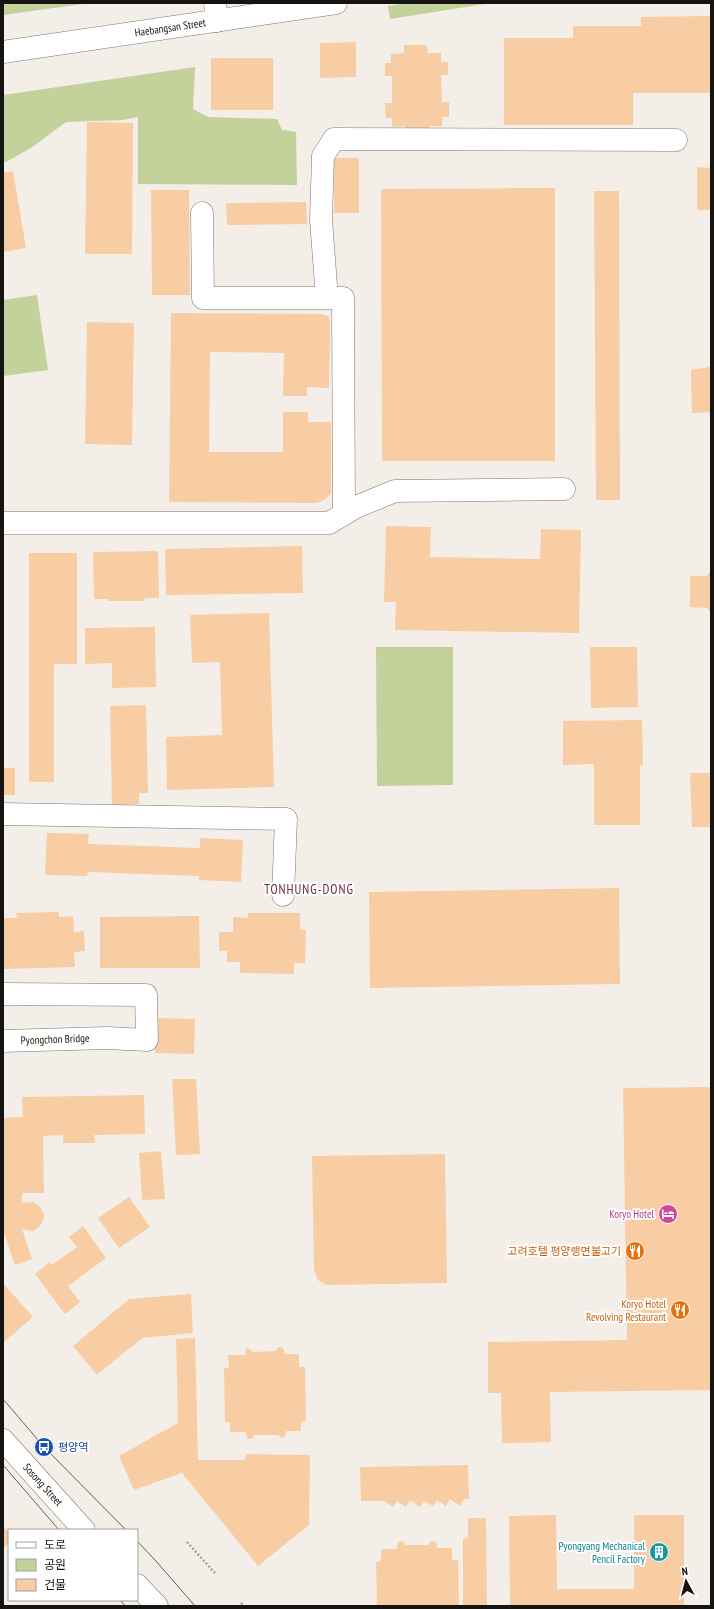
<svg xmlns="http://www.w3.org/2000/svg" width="714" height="1609" font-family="'PT Sans Narrow','Noto Sans KR',sans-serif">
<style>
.green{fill:#c3d19a}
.building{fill:#f8cda3}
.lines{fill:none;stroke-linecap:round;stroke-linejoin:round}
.minor-casing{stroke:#7b7670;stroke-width:23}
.major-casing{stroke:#7b7670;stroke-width:23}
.path{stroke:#a5a19c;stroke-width:2.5;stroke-dasharray:2 2;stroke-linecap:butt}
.minor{stroke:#fff;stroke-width:22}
.major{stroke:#fff;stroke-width:22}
.tram{stroke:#64615d;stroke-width:1}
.labels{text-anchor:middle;stroke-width:4;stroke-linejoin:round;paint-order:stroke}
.street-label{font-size:11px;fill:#161412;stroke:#fff}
.hotel-label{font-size:11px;fill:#b23c85;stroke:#fff;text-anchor:end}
.food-label{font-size:11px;fill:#c56008;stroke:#fff;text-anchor:end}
.transit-label{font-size:11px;fill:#164399;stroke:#fff;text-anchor:start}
.culture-label{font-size:11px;fill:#0d838f;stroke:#fff;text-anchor:end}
.quarter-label{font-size:13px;letter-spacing:1px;fill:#6e2a41;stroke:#fff}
</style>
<rect width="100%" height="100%" fill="#f4eee8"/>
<path class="green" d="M 3,3 L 90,3 L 3,15 Z
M 408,3 L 491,3 L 390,19 L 388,6 Z
M 195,67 L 193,109 L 208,117 L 277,119 L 282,130 L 296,132 L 297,185 L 138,184 L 138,117 L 123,120 L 66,122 L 31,148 L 6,162 L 3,161 L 3,95 Z
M 37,295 L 48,370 L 3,376 L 3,300 Z
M 376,647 L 453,647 L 453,785 L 377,786 Z"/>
<path class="building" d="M 710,16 L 711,93 L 633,93 L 633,125 L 504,125 L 504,38 L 573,38 L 573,26 L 641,26 L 641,17 Z
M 356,42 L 356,77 L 320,78 L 320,43 Z
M 404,45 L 427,45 L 428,53 L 441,53 L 441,62 L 448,62 L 448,75 L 441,75 L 442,102 L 449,102 L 449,117 L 442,117 L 442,126 L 429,126 L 429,134 L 405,135 L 405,126 L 392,127 L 392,118 L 386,118 L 385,103 L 392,103 L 392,76 L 385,76 L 385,63 L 391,63 L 391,54 L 404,53 Z
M 211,58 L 273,58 L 273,110 L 211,110 Z
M 87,122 L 133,123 L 132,254 L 85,254 Z
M 334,158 L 359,158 L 359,213 L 334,213 Z
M 697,167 L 711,168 L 711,210 L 697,210 Z
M 13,171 L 26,248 L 3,252 L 3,173 Z
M 555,188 L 555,461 L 382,461 L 381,189 Z
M 151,190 L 189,190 L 190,295 L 152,295 Z
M 594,191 L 619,191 L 620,500 L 596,500 Z
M 306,202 L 307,224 L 227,225 L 226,203 Z
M 171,313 L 320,314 L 328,316 L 330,321 L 329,388 L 307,387 L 307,396 L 283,396 L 284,353 L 210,352 L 209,452 L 283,452 L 283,412 L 308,412 L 308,422 L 331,422 L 331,493 L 326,499 L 317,503 L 169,502 Z
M 87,322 L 134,323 L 132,445 L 85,444 Z
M 711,365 L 711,412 L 692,413 L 691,370 L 709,367 Z
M 386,526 L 431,527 L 430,557 L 540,559 L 541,529 L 581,530 L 579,633 L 395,630 L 396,602 L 384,602 Z
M 302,546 L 303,593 L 166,595 L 165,549 Z
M 158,551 L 159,598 L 145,598 L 144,601 L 108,601 L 108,599 L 94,599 L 93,552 Z
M 29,553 L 77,553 L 77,664 L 54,664 L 54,782 L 29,782 Z
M 711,570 L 711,613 L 707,608 L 690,607 L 690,576 L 707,576 Z
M 269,613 L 274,787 L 167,790 L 166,737 L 222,735 L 220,662 L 192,663 L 190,615 Z
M 155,627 L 156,687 L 112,688 L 112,663 L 85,664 L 85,628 Z
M 590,647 L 637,647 L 638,707 L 591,708 Z
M 146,705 L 148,793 L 139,793 L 139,804 L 112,805 L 110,706 Z
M 642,720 L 643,765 L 640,765 L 640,825 L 594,825 L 594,764 L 563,765 L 563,721 Z
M 3,768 L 15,768 L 15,795 L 3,795 Z
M 690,773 L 711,773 L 711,827 L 692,827 Z
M 47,833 L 89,834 L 88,844 L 200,848 L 200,838 L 243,840 L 241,882 L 199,880 L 199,876 L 88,872 L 87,876 L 45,875 Z
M 619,888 L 620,984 L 370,988 L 369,892 Z
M 59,912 L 59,917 L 73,916 L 74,932 L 84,931 L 85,951 L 74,952 L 75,967 L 4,969 L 3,918 L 17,918 L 16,913 Z
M 248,913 L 300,913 L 300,930 L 306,930 L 305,963 L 294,963 L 294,974 L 240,973 L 240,962 L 227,962 L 227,951 L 219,951 L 219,932 L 233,932 L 233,917 L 248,918 Z
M 199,916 L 200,968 L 100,968 L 100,917 Z
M 156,1018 L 195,1019 L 194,1054 L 155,1053 Z
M 172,1079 L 196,1079 L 200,1154 L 176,1155 Z
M 711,1087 L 711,1390 L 550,1392 L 551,1442 L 502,1443 L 501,1393 L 488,1393 L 488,1342 L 627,1340 L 623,1088 Z
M 144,1095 L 145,1134 L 94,1135 L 95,1143 L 63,1143 L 63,1135 L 43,1136 L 44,1193 L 22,1193 L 22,1203 L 32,1202 L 38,1205 L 42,1210 L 44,1216 L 42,1223 L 38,1228 L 32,1231 L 22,1229 L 32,1259 L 15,1265 L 3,1230 L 3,1118 L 23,1117 L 22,1097 Z
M 161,1151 L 165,1199 L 142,1200 L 139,1153 Z
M 445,1154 L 447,1283 L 326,1285 L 318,1280 L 314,1270 L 312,1156 Z
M 129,1197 L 150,1227 L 119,1248 L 98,1218 Z
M 83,1226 L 106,1258 L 68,1286 L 80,1302 L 65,1314 L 35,1274 L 50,1262 L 52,1265 L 77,1247 L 69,1237 Z
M 3,1283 L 33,1317 L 3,1343 Z
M 191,1294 L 193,1333 L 142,1338 L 97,1375 L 73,1346 L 129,1299 Z
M 195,1338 L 198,1460 L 245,1460 L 246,1454 L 310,1455 L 309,1525 L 258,1566 L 182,1473 L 134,1490 L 119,1456 L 178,1423 L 176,1339 Z
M 280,1347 L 283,1348 L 285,1354 L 299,1354 L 299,1367 L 305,1367 L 306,1421 L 301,1421 L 301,1431 L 286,1431 L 285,1437 L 282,1438 L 278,1435 L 254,1435 L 253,1438 L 250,1439 L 247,1438 L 246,1432 L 230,1432 L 230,1422 L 225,1422 L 224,1368 L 229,1368 L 228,1355 L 245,1355 L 246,1349 L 248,1348 L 253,1352 L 276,1351 L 277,1348 Z
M 468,1465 L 469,1499 L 464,1499 L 460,1506 L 450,1499 L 446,1506 L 437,1500 L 433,1506 L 424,1501 L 420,1507 L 410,1500 L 406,1507 L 397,1501 L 393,1507 L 384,1501 L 361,1501 L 360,1467 Z
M 556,1515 L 557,1589 L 634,1589 L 634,1515 L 684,1515 L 684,1606 L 510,1606 L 509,1516 Z
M 468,1518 L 486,1518 L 487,1606 L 463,1606 L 463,1539 L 468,1538 Z
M 3,1525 L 9,1532 L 9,1543 L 3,1548 Z
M 401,1541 L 404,1542 L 405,1545 L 429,1545 L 430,1542 L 433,1541 L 436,1542 L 437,1548 L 452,1548 L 452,1560 L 458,1560 L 459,1606 L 377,1606 L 376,1562 L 381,1561 L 381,1549 L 397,1549 L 398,1542 Z"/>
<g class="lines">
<defs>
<path id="minor" d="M 215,3 L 217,21
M 202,213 L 203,298 L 343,298 L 344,514
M 327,298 L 321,220 L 323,156 L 334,139 L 676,140
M 3,523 L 329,523 L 356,507 L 395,491 L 564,489
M 3,814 L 286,819 L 283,895
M 3,994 L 146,995 L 147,1040 L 107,1038 L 3,1041"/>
<g id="major">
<path id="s1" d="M 3,52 L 336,3"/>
<path id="s2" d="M 3,1440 L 84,1530"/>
<path d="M 137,1585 L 157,1606"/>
</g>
</defs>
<use href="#minor" class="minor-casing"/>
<use href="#major" class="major-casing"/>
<path class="path" d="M 187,1542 L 215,1573
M 241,1603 L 244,1606"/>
<use href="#minor" class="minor"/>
<use href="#major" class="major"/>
<path class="tram" d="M 3,1399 L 44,1447 L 126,1530
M 3,1465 L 59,1530
M 137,1541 L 156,1561 L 195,1606
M 120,1600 L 125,1606"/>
</g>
<defs>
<symbol id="hotel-disc" viewBox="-11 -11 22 22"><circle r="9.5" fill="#d1479c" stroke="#fff"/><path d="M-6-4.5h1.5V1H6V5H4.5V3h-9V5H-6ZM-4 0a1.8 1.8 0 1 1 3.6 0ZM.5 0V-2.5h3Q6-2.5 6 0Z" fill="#fff"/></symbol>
<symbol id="restaurant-disc" viewBox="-11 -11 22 22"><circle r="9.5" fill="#e8710a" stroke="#fff"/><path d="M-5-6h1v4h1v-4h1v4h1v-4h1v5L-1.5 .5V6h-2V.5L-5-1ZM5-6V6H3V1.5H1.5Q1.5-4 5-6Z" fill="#fff"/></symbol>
<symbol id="bus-disc" viewBox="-11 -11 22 22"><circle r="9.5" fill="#1a4fb4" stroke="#fff"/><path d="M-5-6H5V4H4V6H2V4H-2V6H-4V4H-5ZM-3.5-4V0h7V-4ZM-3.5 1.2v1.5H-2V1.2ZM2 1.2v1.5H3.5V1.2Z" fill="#fff"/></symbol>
<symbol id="building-disc" viewBox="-11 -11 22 22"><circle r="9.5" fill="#0f9aa8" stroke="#fff"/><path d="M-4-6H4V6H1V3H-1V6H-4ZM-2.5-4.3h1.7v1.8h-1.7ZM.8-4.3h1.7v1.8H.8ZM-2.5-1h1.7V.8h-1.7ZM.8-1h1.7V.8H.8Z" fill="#fff"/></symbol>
</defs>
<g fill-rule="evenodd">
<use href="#hotel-disc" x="657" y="1203" width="22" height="22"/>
<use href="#restaurant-disc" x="624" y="1240" width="22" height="22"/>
<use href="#restaurant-disc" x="669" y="1299" width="22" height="22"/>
<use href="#bus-disc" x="33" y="1436" width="22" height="22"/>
<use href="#building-disc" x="648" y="1541" width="22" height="22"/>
</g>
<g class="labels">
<g class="street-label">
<text dy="4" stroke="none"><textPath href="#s1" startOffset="169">Haebangsan Street</textPath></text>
<text transform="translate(55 1039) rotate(-2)" y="4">Pyongchon Bridge</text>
<text dy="4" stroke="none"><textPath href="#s2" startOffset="60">Sosong Street</textPath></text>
</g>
<g class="hotel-label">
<text x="654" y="1218">Koryo Hotel</text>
</g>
<g class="food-label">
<text x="621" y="1255">고려호텔 평양랭면불고기</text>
<text x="666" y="1308">Koryo Hotel<tspan x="666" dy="13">Revolving Restaurant</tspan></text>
</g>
<g class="transit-label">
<text x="58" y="1451">평양역</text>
</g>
<g class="culture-label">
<text x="645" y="1550">Pyongyang Mechanical<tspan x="645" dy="13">Pencil Factory</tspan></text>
</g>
<g class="quarter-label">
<text x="309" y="894">TONHUNG-DONG</text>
</g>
</g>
<rect width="714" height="1609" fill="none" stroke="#161412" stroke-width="8"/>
<rect x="8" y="1529" width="130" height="72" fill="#ffffff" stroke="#a2a1a0"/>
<rect x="16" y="1542" width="20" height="6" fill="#ffffff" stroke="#a2a1a0"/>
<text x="44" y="1549" font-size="12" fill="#161412">도로</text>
<rect x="16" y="1559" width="20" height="12" fill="#c3d19a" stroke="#a2a1a0"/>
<text x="44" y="1569" font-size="12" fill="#161412">공원</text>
<rect x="16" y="1579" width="20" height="12" fill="#f8cda3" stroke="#a2a1a0"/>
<text x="44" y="1589" font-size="12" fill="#161412">건물</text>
<g transform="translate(686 1581) rotate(353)" stroke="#ffffff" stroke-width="3" paint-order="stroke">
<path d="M0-3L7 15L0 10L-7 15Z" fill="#161412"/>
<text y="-6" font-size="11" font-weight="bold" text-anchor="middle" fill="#161412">N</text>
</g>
</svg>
